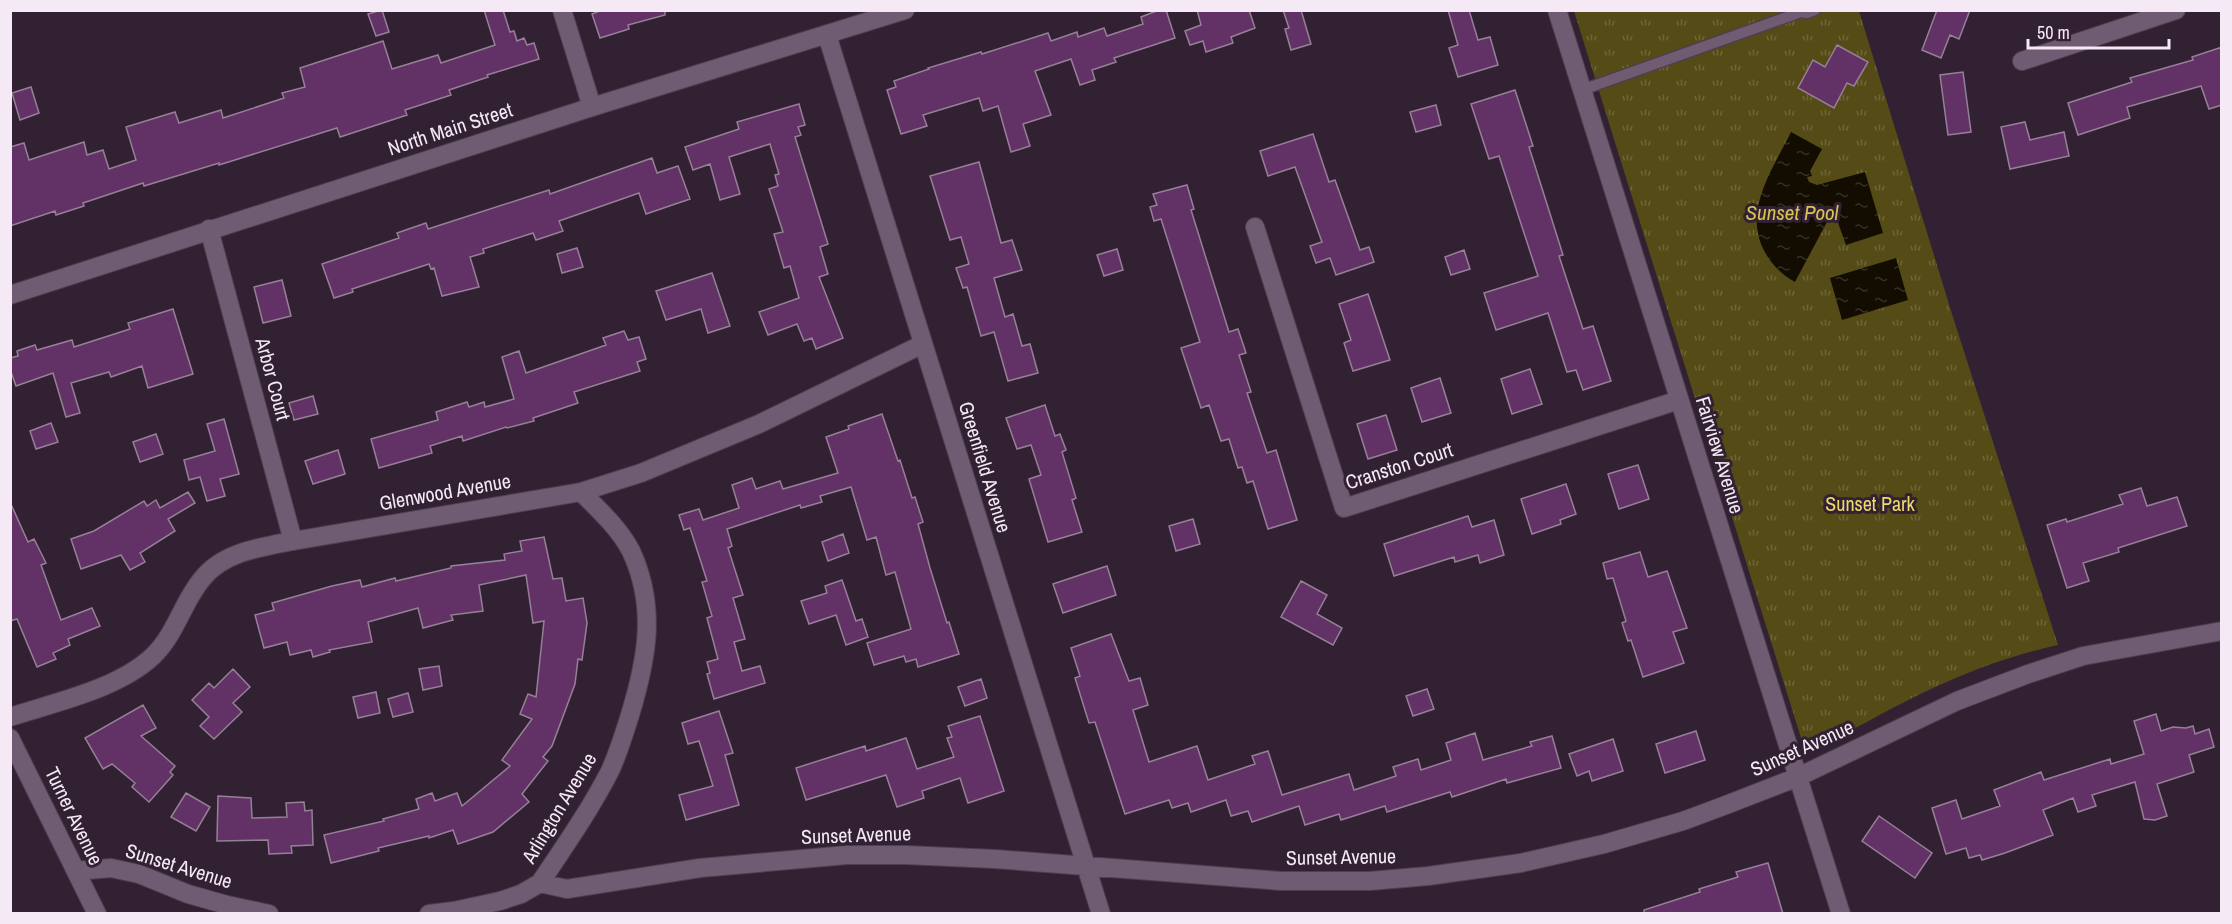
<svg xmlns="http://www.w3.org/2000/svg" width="2232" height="924" font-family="'Archivo Narrow',sans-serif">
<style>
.park{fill:url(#park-tufts)}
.water{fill:url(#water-ripples)}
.building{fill:#623165;stroke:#968097;stroke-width:1.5}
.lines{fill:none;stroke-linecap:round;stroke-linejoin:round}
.lane-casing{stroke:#4e404f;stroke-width:13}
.street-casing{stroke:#4e404f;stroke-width:20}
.secondary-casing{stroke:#4e404f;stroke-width:20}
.lane{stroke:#705c72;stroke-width:10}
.street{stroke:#705c72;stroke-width:18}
.secondary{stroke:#705c72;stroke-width:18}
.labels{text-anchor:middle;stroke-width:6;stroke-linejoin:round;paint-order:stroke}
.street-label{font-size:20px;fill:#f5e9f5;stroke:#322133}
.park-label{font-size:20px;fill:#efda6c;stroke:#322133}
.water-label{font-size:21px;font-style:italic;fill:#d8c354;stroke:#322133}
</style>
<defs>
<pattern id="park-tufts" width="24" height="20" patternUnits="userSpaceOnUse" patternTransform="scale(1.5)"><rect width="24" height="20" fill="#554b16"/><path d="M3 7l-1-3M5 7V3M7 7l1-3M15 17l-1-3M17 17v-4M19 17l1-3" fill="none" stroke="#6e6538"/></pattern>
<pattern id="water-ripples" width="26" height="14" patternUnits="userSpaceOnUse" patternTransform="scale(1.5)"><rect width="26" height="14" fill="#120d00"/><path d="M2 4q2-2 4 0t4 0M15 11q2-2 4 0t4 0" fill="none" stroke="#353026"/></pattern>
</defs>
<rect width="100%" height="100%" fill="#322133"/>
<path class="park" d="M 1574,11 L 1859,11 L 1952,314 L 2058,645 C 1967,665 1896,705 1817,750 L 1802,741 Z"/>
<path class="water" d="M 1791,132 L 1822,149 L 1810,171 L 1812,176 L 1807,177 L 1809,182 L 1817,185 L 1865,172 L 1883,233 L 1846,245 L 1836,217 L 1828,220 L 1795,282 C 1779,273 1768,261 1761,244 C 1746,205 1774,167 1791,132 Z
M 1896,258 L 1908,300 L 1842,320 L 1830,278 Z"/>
<path class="building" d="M 382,10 L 389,32 L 376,36 L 368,14 Z
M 484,10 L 503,10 L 510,32 L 514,31 L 517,41 L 524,38 L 527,45 L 534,43 L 539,59 L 487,75 L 488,77 L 449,90 L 451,95 L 405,110 L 407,115 L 340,137 L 337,128 L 219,165 L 219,163 L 144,186 L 143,183 L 83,203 L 84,206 L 56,215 L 55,211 L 10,226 L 10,147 L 24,143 L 29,160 L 84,142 L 87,155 L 103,150 L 109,169 L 136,160 L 126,127 L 175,112 L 179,123 L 221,110 L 223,118 L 284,98 L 282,93 L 305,87 L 300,68 L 383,41 L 392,69 L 438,55 L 441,63 L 495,45 Z
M 602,10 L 665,10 L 665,15 L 628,25 L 629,29 L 600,38 L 592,14 Z
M 1159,10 L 1166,10 L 1175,38 L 1114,58 L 1116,62 L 1092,70 L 1095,80 L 1080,85 L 1071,59 L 1035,71 L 1051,115 L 1023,124 L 1030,146 L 1011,152 L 998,106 L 983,111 L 979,98 L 923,115 L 927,126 L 901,134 L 887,90 L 896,87 L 894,81 L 929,69 L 928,68 L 981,52 L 982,54 L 1048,33 L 1051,41 L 1077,32 L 1078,37 L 1104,28 L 1107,36 L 1143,24 L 1141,17 Z
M 1197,10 L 1249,10 L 1255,28 L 1231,37 L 1233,43 L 1206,52 L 1203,41 L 1190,45 L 1185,31 L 1201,25 Z
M 1283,10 L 1301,10 L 1311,44 L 1291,50 L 1285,29 L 1289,28 Z
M 1448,10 L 1469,10 L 1478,40 L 1490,37 L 1498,65 L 1458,77 L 1449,48 L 1458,45 Z
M 1937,10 L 1970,10 L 1959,39 L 1950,35 L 1941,58 L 1922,50 Z
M 1837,45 L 1868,62 L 1854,86 L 1847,83 L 1834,108 L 1798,88 L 1813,60 L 1825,67 Z
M 2222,47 L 2222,105 L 2209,109 L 2201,86 L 2127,107 L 2130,118 L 2078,135 L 2068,103 L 2132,82 L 2130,78 L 2193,60 L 2192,57 Z
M 1963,72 L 1971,132 L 1948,135 L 1940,75 Z
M 31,87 L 39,113 L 20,120 L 12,93 Z
M 1515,90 L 1533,146 L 1529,147 L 1563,255 L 1559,256 L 1583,329 L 1593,326 L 1611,381 L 1583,390 L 1576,370 L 1567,372 L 1548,313 L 1496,330 L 1484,293 L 1538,276 L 1499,156 L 1489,159 L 1471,104 Z
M 799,104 L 805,125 L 798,127 L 801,135 L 795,137 L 828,244 L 820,247 L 828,274 L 819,277 L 843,338 L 816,349 L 812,338 L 804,341 L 797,324 L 768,335 L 759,312 L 799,298 L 790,266 L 784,268 L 774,234 L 783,232 L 769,189 L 778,186 L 775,175 L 779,174 L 770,144 L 729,157 L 740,194 L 720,200 L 710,164 L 693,170 L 685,147 L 739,129 L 737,122 Z
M 1436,105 L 1441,125 L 1416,132 L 1410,112 Z
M 2025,122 L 2030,140 L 2064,132 L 2069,156 L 2010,169 L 2001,127 Z
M 1313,134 L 1329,182 L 1335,180 L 1360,250 L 1369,247 L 1374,262 L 1336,275 L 1330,258 L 1316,263 L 1310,246 L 1322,242 L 1295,167 L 1268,176 L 1260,151 Z
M 652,158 L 657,173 L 678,166 L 690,199 L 646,214 L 639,193 L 559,221 L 563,231 L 536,240 L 533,233 L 483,249 L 484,253 L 470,257 L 479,287 L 442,296 L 434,268 L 431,269 L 429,264 L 352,289 L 353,292 L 334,298 L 322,264 L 399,238 L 397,233 L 426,223 L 428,229 L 549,190 L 550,194 Z
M 979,162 L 1001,243 L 1012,240 L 1022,270 L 994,278 L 1005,317 L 1013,314 L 1022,346 L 1030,344 L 1038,373 L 1008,381 L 994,332 L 981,336 L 967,287 L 963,288 L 956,268 L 969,264 L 961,237 L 950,240 L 930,176 Z
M 1187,185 L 1194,209 L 1191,210 L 1229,332 L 1238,329 L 1246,353 L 1239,355 L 1251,392 L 1247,393 L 1267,453 L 1276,450 L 1297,520 L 1268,529 L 1253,481 L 1247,483 L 1242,467 L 1238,468 L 1229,439 L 1221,441 L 1209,405 L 1201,408 L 1181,348 L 1200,342 L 1161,219 L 1154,221 L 1150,207 L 1157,205 L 1153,194 Z
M 577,248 L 583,267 L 562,273 L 557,254 Z
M 1117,249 L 1123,270 L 1104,276 L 1097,255 Z
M 1464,250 L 1470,269 L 1451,275 L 1445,257 Z
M 712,273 L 730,326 L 708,333 L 701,309 L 666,320 L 656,291 Z
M 282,280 L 291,316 L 263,323 L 254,287 Z
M 1368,294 L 1390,360 L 1353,371 L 1344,343 L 1351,340 L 1339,304 Z
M 173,309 L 193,374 L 148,388 L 142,366 L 111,377 L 109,372 L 71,383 L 80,413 L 66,417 L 53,373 L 16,386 L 10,369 L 10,358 L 18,356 L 17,351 L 35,345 L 37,350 L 72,340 L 74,347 L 130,329 L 128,323 Z
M 624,331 L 628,340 L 639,337 L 646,359 L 637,362 L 640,371 L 574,392 L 578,403 L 533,418 L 534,421 L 507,428 L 506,427 L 463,441 L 462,436 L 430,446 L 432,453 L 379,468 L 371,439 L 438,420 L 436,412 L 467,402 L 469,407 L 484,402 L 485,407 L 514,399 L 502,357 L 519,351 L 526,373 L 606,345 L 603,338 Z
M 1530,369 L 1542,404 L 1512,414 L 1501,379 Z
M 1440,378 L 1451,413 L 1422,422 L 1411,388 Z
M 313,396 L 318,414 L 294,420 L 289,403 Z
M 1045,405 L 1055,436 L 1060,434 L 1066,450 L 1062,452 L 1076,498 L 1072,500 L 1082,532 L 1048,542 L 1029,479 L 1041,475 L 1031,445 L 1017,449 L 1006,418 Z
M 882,414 L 898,461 L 900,460 L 912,498 L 915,497 L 923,522 L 918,524 L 930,568 L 947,623 L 949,622 L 959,654 L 918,667 L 916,659 L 906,662 L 904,656 L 874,665 L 867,643 L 911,629 L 895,572 L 886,575 L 876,537 L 867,540 L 851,487 L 820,496 L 822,502 L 801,508 L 800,505 L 727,529 L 732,546 L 728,548 L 743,595 L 733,598 L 745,639 L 734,642 L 742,671 L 760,666 L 765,683 L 714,699 L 707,674 L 710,673 L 707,662 L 718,659 L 707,618 L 712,616 L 702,582 L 707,581 L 690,528 L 684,530 L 679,515 L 699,509 L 703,520 L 739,508 L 732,485 L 752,478 L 756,489 L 780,481 L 783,489 L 838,473 L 826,437 L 849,429 L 848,426 Z
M 1386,415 L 1397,450 L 1368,459 L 1357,424 Z
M 224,419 L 239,474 L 220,479 L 225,496 L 207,501 L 200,477 L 189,480 L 184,460 L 215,451 L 207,424 Z
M 51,423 L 58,442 L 36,449 L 30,431 Z
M 156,434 L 163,454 L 140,462 L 133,442 Z
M 338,450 L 345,474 L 313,484 L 305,461 Z
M 1638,465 L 1649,499 L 1619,509 L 1608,474 Z
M 1566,484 L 1576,514 L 1560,520 L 1561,524 L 1532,534 L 1521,499 Z
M 2141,488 L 2147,506 L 2177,497 L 2187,526 L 2118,548 L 2119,552 L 2083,563 L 2089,581 L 2067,588 L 2047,525 L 2066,519 L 2067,522 L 2123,504 L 2119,495 Z
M 188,492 L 195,503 L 168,519 L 175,531 L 140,553 L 145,562 L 130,570 L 121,555 L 81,569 L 71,539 L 94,531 L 144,501 L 147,506 L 156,500 L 160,508 Z
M 10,502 L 28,542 L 34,539 L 46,563 L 41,565 L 61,620 L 92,608 L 100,626 L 68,639 L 70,645 L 53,653 L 56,659 L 37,667 L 17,619 L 10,621 Z
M 1468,516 L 1472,527 L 1494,520 L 1504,555 L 1480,563 L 1478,555 L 1455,562 L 1454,557 L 1394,576 L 1384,544 Z
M 1193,519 L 1200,544 L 1176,551 L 1169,526 Z
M 843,534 L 849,553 L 828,561 L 822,542 Z
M 544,537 L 553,579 L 562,578 L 566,601 L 583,598 L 587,623 L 582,660 L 578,659 L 575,684 L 552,746 L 543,757 L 548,761 L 522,794 L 529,802 L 493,832 L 458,844 L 453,830 L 429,838 L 429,836 L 378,848 L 379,851 L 331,863 L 324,835 L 384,821 L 383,819 L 419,809 L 416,799 L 432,793 L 435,801 L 457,793 L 462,806 L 510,766 L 502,760 L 532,719 L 520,714 L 528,694 L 536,697 L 544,621 L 533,623 L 526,575 L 479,585 L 483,611 L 451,615 L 453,620 L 423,628 L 418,608 L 368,622 L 372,642 L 329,650 L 330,652 L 313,657 L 311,650 L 290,655 L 287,642 L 264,648 L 255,615 L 274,610 L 272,603 L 332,586 L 360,580 L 362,587 L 395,578 L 396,581 L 451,568 L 451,566 L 505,560 L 504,554 L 522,551 L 520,541 Z
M 1640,552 L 1648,577 L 1667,571 L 1687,628 L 1673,632 L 1684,663 L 1643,677 L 1631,640 L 1628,641 L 1622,623 L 1626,621 L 1613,578 L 1607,579 L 1603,563 Z
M 1107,566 L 1116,595 L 1063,613 L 1053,584 Z
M 842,580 L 856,621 L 862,619 L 868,637 L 846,645 L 836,615 L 809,624 L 801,601 L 827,593 L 825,586 Z
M 1301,581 L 1327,595 L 1317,614 L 1342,628 L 1333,645 L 1281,617 Z
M 1111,634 L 1129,681 L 1140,678 L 1148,705 L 1133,710 L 1149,762 L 1197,746 L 1208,780 L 1255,764 L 1252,756 L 1268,751 L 1282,795 L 1349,774 L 1354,790 L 1396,776 L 1393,767 L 1418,759 L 1421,770 L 1451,760 L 1446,743 L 1475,733 L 1483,760 L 1532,746 L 1530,742 L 1552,736 L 1561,768 L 1507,783 L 1506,779 L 1452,797 L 1450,792 L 1387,812 L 1385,806 L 1341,820 L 1339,814 L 1305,825 L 1299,806 L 1252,822 L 1248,811 L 1231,816 L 1226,800 L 1191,812 L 1188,803 L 1172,808 L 1169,800 L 1125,814 L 1095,722 L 1089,723 L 1075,678 L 1080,676 L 1071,648 Z
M 439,666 L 442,686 L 423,690 L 419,669 Z
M 233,669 L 250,687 L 233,703 L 242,712 L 214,739 L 200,726 L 209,717 L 192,700 L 209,683 L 214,688 Z
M 981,679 L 987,698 L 965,706 L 958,687 Z
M 1427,689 L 1434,709 L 1413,716 L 1406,696 Z
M 376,692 L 380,713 L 358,718 L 353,697 Z
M 408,693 L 413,712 L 393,717 L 388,699 Z
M 143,705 L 156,728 L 141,736 L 175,766 L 170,772 L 173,775 L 149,802 L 132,787 L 135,783 L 112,764 L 103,769 L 85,738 Z
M 719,711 L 733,753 L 725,755 L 739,805 L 686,820 L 679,795 L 713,786 L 699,741 L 688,744 L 682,723 Z
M 2156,714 L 2161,731 L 2173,727 L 2186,728 L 2193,726 L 2195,734 L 2209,729 L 2214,747 L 2189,755 L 2194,772 L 2157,784 L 2167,816 L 2155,820 L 2144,819 L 2135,782 L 2092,795 L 2096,806 L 2078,812 L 2073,798 L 2043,810 L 2053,835 L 2005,853 L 1982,860 L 1980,855 L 1969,858 L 1966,848 L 1946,854 L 1932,808 L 1956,800 L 1962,819 L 2000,806 L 1994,790 L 2041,772 L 2044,780 L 2110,759 L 2111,764 L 2144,754 L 2134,721 Z
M 980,716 L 1004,791 L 968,803 L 960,778 L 922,791 L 924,798 L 897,807 L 886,775 L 806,800 L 796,768 L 865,746 L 866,751 L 906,738 L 917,769 L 954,757 L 947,738 L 952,737 L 948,726 Z
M 1696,731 L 1705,760 L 1665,773 L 1656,744 Z
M 1613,739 L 1623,771 L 1592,781 L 1589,771 L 1577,776 L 1569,754 Z
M 186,793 L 210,807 L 196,831 L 171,817 Z
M 218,796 L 251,798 L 252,818 L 287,817 L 286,803 L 304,802 L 305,811 L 312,810 L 313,845 L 291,846 L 292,853 L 269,854 L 268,840 L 217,841 Z
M 1879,816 L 1932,853 L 1915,878 L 1862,841 Z
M 1768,863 L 1783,914 L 1644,914 L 1644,910 L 1700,892 L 1699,889 L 1738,877 L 1736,872 Z"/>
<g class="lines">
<defs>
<path id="lane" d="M 1797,11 L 1807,13 L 1815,10
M 1582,90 L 1801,12"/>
<path id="street" d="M 562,10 L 592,107
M 1557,10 L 1841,914
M 827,35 L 1101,914
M 2022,61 L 2176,10
M 1255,227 L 1344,508 L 1679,400
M 209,229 L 293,541
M 10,717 C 56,702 118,689 153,656 C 176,634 182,603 202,579 C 223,552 261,547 293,541 L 581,492 L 641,473 L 759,424 L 923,344
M 10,738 L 97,914
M 76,871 L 111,868 L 139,874 L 188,894 L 227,905 L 269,914
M 540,883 C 564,847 590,810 610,771 C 618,754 624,734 630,715 C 647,659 657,607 631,551 C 619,528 599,510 581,492
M 429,914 L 454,911 L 500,901 L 521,894 L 540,883 L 567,889 L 700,868 L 847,855 L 906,855 L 995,859 L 1281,881 L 1370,881 L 1428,876 L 1521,863 L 1604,844 L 1683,821 L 1726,805 L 1798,777 L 1957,701 L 2028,674 L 2083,656 L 2222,631"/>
<path id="secondary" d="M 10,295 L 592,107 L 905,10"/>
</defs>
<use href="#lane" class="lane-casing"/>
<use href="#street" class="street-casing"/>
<use href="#secondary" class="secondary-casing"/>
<use href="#lane" class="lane"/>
<use href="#street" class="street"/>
<use href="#secondary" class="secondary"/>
</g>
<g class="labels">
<g class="street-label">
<text transform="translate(450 129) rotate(-18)" y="7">North Main Street</text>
<text transform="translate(273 379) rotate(75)" y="7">Arbor Court</text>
<text transform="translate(1720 455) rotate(73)" y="7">Fairview Avenue</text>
<text transform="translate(1399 466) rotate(-18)" y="7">Cranston Court</text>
<text transform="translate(985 467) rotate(73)" y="7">Greenfield Avenue</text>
<text transform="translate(445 492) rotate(-10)" y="7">Glenwood Avenue</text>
<text transform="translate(1802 748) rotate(-24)" y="7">Sunset Avenue</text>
<text transform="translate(559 808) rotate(-59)" y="7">Arlington Avenue</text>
<text transform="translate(74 816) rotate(64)" y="7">Turner Avenue</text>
<text transform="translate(856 835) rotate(-2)" y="7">Sunset Avenue</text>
<text transform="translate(1341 857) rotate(-1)" y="7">Sunset Avenue</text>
<text transform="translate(179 866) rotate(17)" y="7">Sunset Avenue</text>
</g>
<g class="park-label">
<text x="1870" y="511">Sunset Park</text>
</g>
<g class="water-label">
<text x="1792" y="220">Sunset Pool</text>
</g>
</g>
<rect width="2232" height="924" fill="none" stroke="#f5e9f5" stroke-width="24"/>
<path d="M2028 39v9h141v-9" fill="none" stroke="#f5e9f5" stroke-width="3"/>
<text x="2037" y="39" font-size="18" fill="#f5e9f5" stroke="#322133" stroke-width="4.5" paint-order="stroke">50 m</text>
</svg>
